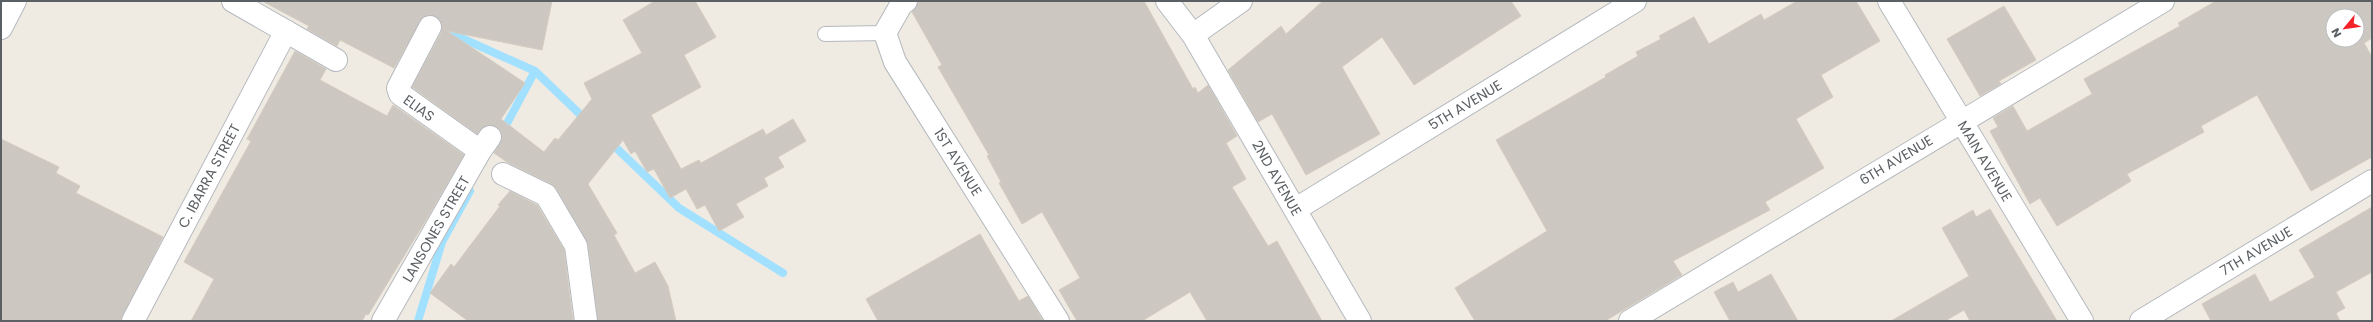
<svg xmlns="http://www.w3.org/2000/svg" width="2373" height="322" font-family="Poppins,sans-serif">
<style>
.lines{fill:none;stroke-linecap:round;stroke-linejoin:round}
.stream{stroke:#a2e0ff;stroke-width:8}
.building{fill:#ccc7c1;stroke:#d4ccc0;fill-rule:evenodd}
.lane-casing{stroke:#b5b9be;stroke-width:16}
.street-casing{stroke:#b5b9be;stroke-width:24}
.lane{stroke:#fff;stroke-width:14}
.street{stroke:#fff;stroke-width:22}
.labels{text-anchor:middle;stroke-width:4;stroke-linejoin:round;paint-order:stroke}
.street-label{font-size:14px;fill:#5b6064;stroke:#fff}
</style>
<rect width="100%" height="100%" fill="#efebe2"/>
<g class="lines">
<path class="stream" d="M 446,26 L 446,31 L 535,71 L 587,121
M 609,141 L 679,208 L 783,273
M 496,144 L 535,71
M 418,321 L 442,242 L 470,191"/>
</g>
<path class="building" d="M 262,1 L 552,1 L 542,50 L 447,31 L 525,83 L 501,119 L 544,152 L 555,138 L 558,140 L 592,99 L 584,83 L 642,53 L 623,20 L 655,1 L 695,1 L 716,37 L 684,55 L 701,87 L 651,115 L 681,169 L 699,160 L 701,163 L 763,129 L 766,135 L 793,119 L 806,141 L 778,157 L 784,167 L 764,178 L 768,186 L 736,204 L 744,217 L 719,231 L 705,205 L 697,209 L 686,189 L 670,198 L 654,169 L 647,172 L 635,151 L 631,154 L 623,140 L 588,184 L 617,233 L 614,235 L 635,273 L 655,262 L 668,286 L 676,321 L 598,321 L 588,244 L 556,188 L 551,184 L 507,162 L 494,153 L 502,139 L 501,131 L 497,127 L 485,126 L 477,134 L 412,87 L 441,33 L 442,26 L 440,20 L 430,15 L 423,17 L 394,68 L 340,40 L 337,46 L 307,29 L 309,26 Z
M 918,1 L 1144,1 L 1193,89 L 1195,87 L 1198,93 L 1208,85 L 1237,136 L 1226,143 L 1246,179 L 1232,187 L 1268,246 L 1277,241 L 1322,321 L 1207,321 L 1190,292 L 1142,321 L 1077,321 L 1059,290 L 1080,278 L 1042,212 L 1022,224 L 999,183 L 1001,182 L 987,156 L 989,155 L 938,67 L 942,65 L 912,12 Z
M 1323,1 L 1511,1 L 1521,16 L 1414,85 L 1382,37 L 1342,67 L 1380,134 L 1306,175 L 1272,114 L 1258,122 L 1228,70 L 1281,26 L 1286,34 Z
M 1797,1 L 1856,1 L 1880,41 L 1821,75 L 1833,97 L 1796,119 L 1824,168 L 1765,202 L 1770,210 L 1673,261 L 1682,275 L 1605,321 L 1475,321 L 1455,288 L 1547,231 L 1496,140 L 1606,77 L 1605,75 L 1638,56 L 1636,52 L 1661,39 L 1659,36 L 1694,17 L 1709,44 L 1761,14 L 1764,20 Z
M 2216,1 L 2372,1 L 2372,38 L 2364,43 L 2372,57 L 2372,157 L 2311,191 L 2257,95 L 2201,126 L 2204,132 L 2127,174 L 2131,181 L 2057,226 L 2040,198 L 2030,204 L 1990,131 L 1998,127 L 1993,118 L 2013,106 L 2027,131 L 2092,94 L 2084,79 L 2180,26 L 2178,23 ZM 2333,16 L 2357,16 L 2357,40 L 2333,40 Z
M 2004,6 L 2036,60 L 1999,81 L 2001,84 L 1980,96 L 1947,39 Z
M 295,51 L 326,69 L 320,80 L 387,116 L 393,105 L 464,155 L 426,220 L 368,315 L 366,314 L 362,321 L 191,321 L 214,279 L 184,262 L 251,141 L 247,139 Z
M 1,139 L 59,167 L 56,173 L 80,186 L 76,193 L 163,237 L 121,321 L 1,321 Z
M 510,191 L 537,205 L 564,250 L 573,321 L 468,321 L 430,293 L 451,264 L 454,267 L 500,206 L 498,205 Z
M 2372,207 L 2372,272 L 2336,292 L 2345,308 L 2336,313 L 2340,321 L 2211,321 L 2202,304 L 2255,274 L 2270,302 L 2315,277 L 2299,250 Z
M 1990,209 L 2057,321 L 1970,321 L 1964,310 L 1945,321 L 1891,321 L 1969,276 L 1942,228 L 1973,210 L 1976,217 Z
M 980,234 L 1019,301 L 1028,296 L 1043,321 L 878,321 L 866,299 Z
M 1771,274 L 1798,321 L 1730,321 L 1714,292 L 1733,282 L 1738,292 Z"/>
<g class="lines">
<defs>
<path id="lane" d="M 825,34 L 885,33"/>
<path id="street" d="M 233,1 L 336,60
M 906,1 L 901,5 L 885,33 L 895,62 L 1058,321
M 1167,1 L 1193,35 L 1360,321
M 1889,1 L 2082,321
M 430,27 L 398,88 L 400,94 L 480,151
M 1,28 L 15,1
M 1193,35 L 1241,1
M 503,174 L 546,195 L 576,246 L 586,321
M 1296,209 L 1635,1
M 133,321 L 286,31
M 383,321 L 480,151 L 490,137
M 1630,321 L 2163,1
M 2141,321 L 2372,181"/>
</defs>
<use href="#lane" class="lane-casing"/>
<use href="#street" class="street-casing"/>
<use href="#lane" class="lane"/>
<use href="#street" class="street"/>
</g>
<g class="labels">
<g class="street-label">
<text transform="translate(1465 105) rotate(-31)" y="5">5TH AVENUE</text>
<text transform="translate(419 108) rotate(36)" y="5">ELIAS</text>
<text transform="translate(1896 160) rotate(-31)" y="5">6TH AVENUE</text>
<text transform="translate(1985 161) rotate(59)" y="5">MAIN AVENUE</text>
<text transform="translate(958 162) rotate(58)" y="5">1ST AVENUE</text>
<text transform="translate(209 176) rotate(-62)" y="5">C. IBARRA STREET</text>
<text transform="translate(1277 178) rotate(60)" y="5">2ND AVENUE</text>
<text transform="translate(436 229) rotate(-60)" y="5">LANSONES STREET</text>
<text transform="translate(2256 251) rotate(-31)" y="5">7TH AVENUE</text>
</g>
</g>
<rect width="2373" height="322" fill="none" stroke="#5b6064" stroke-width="4"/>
<g transform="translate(2345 28) rotate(241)"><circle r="19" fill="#ffffff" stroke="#bdbfc1"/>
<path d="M0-3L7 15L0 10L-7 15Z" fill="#f52228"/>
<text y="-6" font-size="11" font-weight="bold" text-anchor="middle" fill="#5b6064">N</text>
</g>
</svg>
